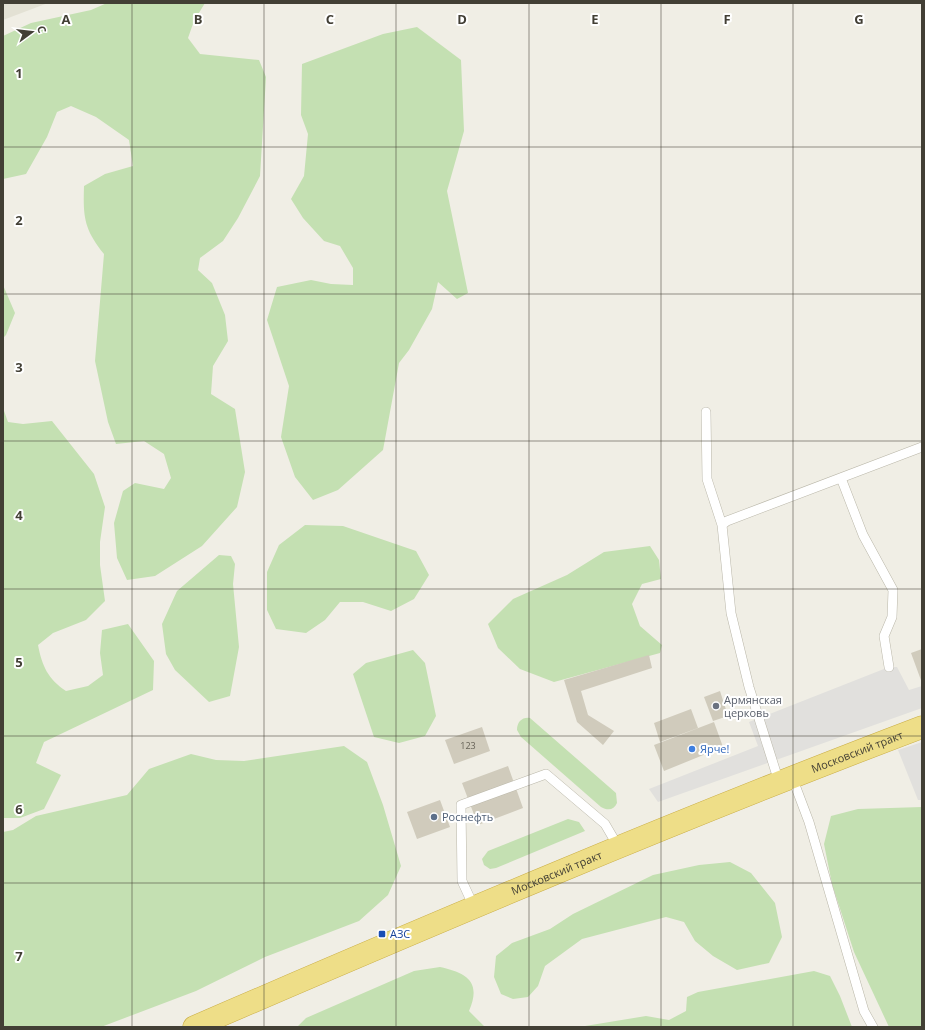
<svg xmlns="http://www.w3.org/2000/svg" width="925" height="1030" font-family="'Open Sans',sans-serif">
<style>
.residential{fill:#e3e1d4}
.green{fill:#c4e0b2}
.parking{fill:#e1e0dd}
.building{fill:#d0cbbc}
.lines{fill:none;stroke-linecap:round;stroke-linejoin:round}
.service-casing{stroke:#bab7a9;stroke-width:10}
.trunk-casing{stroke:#c9ad46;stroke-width:23}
.service{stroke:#fff;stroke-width:9}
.trunk{stroke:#eede88;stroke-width:22}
.grid{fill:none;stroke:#423f35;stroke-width:1;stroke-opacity:0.55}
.worship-dot{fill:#6b7280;stroke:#fff;stroke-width:1.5}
.shop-dot{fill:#3f7fe0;stroke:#fff;stroke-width:1.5}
.service-dot{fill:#5c6f8a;stroke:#fff;stroke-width:1.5}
.transit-dot{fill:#1a4fb4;stroke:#fff;stroke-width:1.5}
.labels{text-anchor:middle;stroke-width:4;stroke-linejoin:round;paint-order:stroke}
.number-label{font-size:9px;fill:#666257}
.worship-label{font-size:11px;fill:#5b616d;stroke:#fff;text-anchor:start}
.shop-label{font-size:11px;fill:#366cbe;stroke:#fff;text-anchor:start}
.street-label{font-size:11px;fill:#423f35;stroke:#fff}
.service-label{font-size:11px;fill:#4e5e75;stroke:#fff;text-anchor:start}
.transit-label{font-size:11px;fill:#164399;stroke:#fff;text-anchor:start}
.grid-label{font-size:13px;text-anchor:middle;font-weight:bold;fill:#423f35;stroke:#fff;stroke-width:4;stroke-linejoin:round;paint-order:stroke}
</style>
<rect width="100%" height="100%" fill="#f0eee5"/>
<path class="residential" d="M 3,3 L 48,3 L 3,20 Z"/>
<path class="green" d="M 107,3 L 205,3 L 194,21 L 188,38 L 200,54 L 259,60 L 266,77 L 260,176 L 238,218 L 223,241 L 200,258 L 198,270 L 212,283 L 225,315 L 228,341 L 213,366 L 211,394 L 235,409 L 245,472 L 237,507 L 202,546 L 155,576 L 127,580 L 117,558 L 114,523 L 123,491 L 135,483 L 164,489 L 171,478 L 164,454 L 144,441 L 116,444 L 108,422 L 95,361 L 104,254 C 84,229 83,217 84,186 L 105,174 L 133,166 L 129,140 L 96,117 L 71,106 L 57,112 L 47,137 L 26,174 L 3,179 L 3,36 L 31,23 L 91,10 Z
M 417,27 L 461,60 L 464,131 L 447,191 L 468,293 L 457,299 L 438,282 L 432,309 L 409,350 L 399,363 L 383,450 L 338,490 L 313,500 L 295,477 L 281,437 L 289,386 L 267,320 L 277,287 L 311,280 L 331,284 L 353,285 L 353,268 L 340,246 L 324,241 L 303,218 L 291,199 L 304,176 L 308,134 L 301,115 L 302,64 L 383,34 Z
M 3,285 L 15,313 L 6,335 L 3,338 Z
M 3,408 L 8,422 L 23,424 L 52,421 L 94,474 L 105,507 L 100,542 L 100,565 L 105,601 L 86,620 L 53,633 L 38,645 C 42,666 48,679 66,691 L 88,686 L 103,675 L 100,653 L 102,630 L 128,624 L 154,661 L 153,690 L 44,742 L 36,763 L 61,775 L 44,809 L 20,818 L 3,818 Z
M 305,525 L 343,526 L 416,551 L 429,575 L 414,599 L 391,611 L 363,602 L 340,602 L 325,620 L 306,633 L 276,629 L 267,610 L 267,572 L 279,545 Z
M 650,546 L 659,560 L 661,579 L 642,584 L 632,604 L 640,626 L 662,645 L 660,653 L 554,682 L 520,669 L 498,648 L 488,624 L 513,599 L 567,575 L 604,552 Z
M 219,555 L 231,556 L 235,564 L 233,584 L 239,647 L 230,696 L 209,702 L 175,670 L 166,654 L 162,624 L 177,591 Z
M 413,650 L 425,663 L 436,716 L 425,736 L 399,743 L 374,737 L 353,674 L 366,663 Z
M 530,718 L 616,793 L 617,803 C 614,810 608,811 601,807 L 521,737 L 517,730 C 517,722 522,717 530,718 Z
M 344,746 L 367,762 L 383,805 L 401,866 L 388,895 L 359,921 L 265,957 L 196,991 L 101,1027 L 3,1027 L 3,832 L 13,830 L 36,816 L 127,795 L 149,769 L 191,754 L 216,760 L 244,761 Z
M 922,807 L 922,1025 L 921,1027 L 889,1027 L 854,952 L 832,884 L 824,844 L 831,816 L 858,809 Z
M 568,819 L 579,822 L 585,831 L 496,868 L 490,869 L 484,865 L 482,859 L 488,851 Z
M 730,862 L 751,873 L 775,903 L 782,937 L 769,963 L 737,970 L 713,956 L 695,941 L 684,922 L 666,917 L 582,939 L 545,966 L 538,986 L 528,997 L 513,999 L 501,994 L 494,977 L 496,956 L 512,943 L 550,929 L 573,914 L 653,875 L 699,865 Z
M 440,967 C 466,973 482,981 469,1011 L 485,1027 L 297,1027 L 306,1018 L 414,971 Z
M 814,971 L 830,976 L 840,996 L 852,1027 L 579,1027 L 646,1016 L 669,1020 L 686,1011 L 687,997 L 698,992 Z"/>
<path class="parking" d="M 889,667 L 897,667 L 909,690 L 922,686 L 922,708 L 658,802 L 649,789 L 758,746 L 749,722 Z
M 922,742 L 922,800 L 918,800 L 898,750 Z"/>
<path class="building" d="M 922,649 L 922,683 L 911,653 Z
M 649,655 L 652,668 L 581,691 L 588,715 L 614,731 L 603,745 L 577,722 L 564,680 Z
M 720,691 L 728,716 L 713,721 L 704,697 Z
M 691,709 L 698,728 L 660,742 L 654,723 Z
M 714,722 L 723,747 L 664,771 L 654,745 Z
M 482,727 L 490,751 L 454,764 L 445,740 Z
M 508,766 L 523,808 L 478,825 L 462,783 Z
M 440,800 L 450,827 L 417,839 L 407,812 Z"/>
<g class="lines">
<defs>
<path id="service" d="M 706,412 L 707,479 L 722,525 L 731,613 L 749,687 L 779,782
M 841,478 L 863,535 L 893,590 L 892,617 L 884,636 L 889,667
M 722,525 L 727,521 L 922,447
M 792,777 L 809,822 L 864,1011 L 873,1027
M 474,907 L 462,881 L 461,805 L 546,774 L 605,824 L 619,848"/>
<g id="trunk">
<path id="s1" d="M 194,1027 C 435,923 677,820 922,727"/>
</g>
</defs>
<use href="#service" class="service-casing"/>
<use href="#trunk" class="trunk-casing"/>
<use href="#service" class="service"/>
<use href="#trunk" class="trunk"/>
</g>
<path class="grid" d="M 132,3 L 132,1027M 264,3 L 264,1027M 396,3 L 396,1027M 529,3 L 529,1027M 661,3 L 661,1027M 793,3 L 793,1027M 3,147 L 922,147M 3,294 L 922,294M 3,441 L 922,441M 3,589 L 922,589M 3,736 L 922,736M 3,883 L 922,883"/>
<circle class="worship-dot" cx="716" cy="706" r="4"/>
<circle class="shop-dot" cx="692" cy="749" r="4"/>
<circle class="service-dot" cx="434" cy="817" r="4"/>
<rect class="transit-dot" x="378" y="930" width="8" height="8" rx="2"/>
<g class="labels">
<g class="number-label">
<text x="468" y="749">123</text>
</g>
<g class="worship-label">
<text x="724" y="704">Армянская<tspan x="724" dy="13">церковь</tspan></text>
</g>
<g class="shop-label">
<text x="700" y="753">Ярче!</text>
</g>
<g class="street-label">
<text dy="4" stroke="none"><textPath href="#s1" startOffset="718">Московский тракт</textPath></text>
<text dy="4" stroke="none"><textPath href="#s1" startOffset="394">Московский тракт</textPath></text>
</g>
<g class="service-label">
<text x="442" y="821">Роснефть</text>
</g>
<g class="transit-label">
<text x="390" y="938">АЗС</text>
</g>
</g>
<g class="grid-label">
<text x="66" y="24">A</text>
<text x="198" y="24">B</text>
<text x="330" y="24">C</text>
<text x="462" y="24">D</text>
<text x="595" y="24">E</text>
<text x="727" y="24">F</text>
<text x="859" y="24">G</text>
<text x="19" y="78">1</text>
<text x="19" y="225">2</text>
<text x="19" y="372">3</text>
<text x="19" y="520">4</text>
<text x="19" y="667">5</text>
<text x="19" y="814">6</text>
<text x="19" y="961">7</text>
</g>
<rect width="925" height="1030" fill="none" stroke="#423f35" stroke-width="8"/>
<g transform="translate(32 32) rotate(75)" stroke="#ffffff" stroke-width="3" paint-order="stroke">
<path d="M0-3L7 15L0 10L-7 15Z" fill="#423f35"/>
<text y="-6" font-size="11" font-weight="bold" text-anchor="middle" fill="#423f35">С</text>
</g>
</svg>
